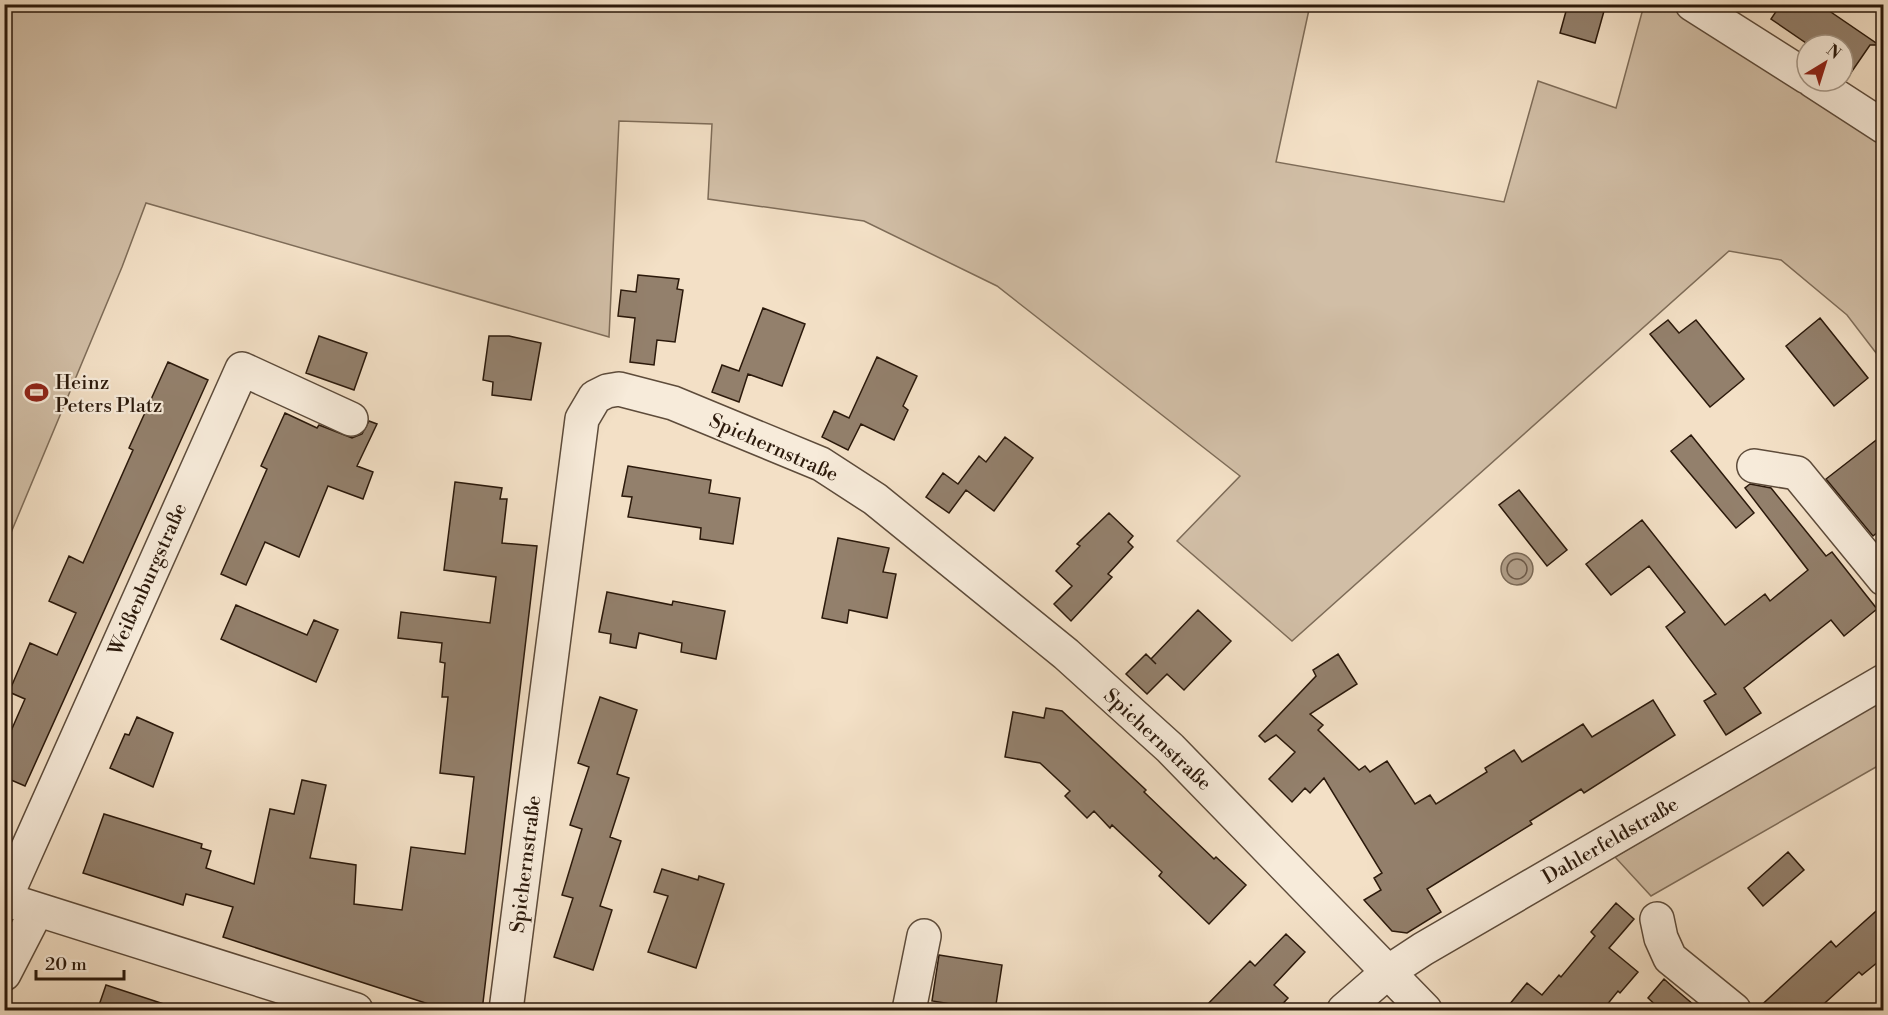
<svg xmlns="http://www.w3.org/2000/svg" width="1888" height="1015" font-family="'Libre Bodoni',serif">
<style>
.green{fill:#d1bea6;stroke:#7e6c58;stroke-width:1.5}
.water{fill:#af9c86;stroke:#7a6855;stroke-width:1.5}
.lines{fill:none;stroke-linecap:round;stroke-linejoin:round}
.shore{stroke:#6d5a48;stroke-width:1.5}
.building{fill:#93806c;stroke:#2b190b;stroke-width:1.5}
.minor-casing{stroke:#5d4b3a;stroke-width:36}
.minor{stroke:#f7ebda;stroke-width:33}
.labels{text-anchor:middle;stroke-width:4.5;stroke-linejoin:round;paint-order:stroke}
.poi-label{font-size:20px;fill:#2b190b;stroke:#f7ebda;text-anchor:start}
.street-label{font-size:20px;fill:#2b190b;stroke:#f7ebda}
</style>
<rect width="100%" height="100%" fill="#f3e0c6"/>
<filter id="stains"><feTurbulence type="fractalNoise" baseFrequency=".00333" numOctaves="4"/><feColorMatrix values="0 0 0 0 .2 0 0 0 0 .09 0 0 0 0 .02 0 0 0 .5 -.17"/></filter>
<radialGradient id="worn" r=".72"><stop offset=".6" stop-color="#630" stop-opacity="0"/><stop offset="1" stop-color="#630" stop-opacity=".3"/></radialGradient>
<path class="green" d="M 5,5 L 1310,5 L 1276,162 L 1504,202 L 1538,81 L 1616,108 L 1644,5 L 1667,5 L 1731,39 L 1883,146 L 1883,362 L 1847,315 L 1781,260 L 1729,251 L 1292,641 L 1177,541 L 1240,476 L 997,286 L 864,221 L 708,199 L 712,124 L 619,121 L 609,337 L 146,203 L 122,267 L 5,547 Z
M 1883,699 L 1883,763 L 1651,896 L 1615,857 Z"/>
<path class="water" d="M1501 569a16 16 0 1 1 32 0a16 16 0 1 1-32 0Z"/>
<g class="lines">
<path class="shore" d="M1507 569a10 10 0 1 1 20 0a10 10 0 1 1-20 0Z"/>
</g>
<path class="building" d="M 1568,4 L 1606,4 L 1595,43 L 1560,33 Z
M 1781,4 L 1819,4 L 1879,45 L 1870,45 L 1846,80 L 1843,78 L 1843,45 L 1809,45 L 1771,19 Z
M 638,275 L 679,279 L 677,289 L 683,290 L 675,342 L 657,340 L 654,365 L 630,362 L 635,318 L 618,316 L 621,290 L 636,292 Z
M 763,308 L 805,324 L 782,386 L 748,374 L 739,402 L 712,392 L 722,365 L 739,371 Z
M 1820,318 L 1868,378 L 1834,406 L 1786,346 Z
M 1668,320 L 1679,333 L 1696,320 L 1744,379 L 1710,407 L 1650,334 Z
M 319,336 L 367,353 L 354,390 L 306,373 Z
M 489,336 L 509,336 L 541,343 L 531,400 L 492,395 L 493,382 L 483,380 Z
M 877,357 L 917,376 L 903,406 L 908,410 L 894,440 L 861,424 L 848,450 L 822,437 L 834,411 L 849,418 Z
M 168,362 L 208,380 L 25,786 L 4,777 L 4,747 L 25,699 L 9,692 L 30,643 L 57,655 L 76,613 L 49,601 L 69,556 L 83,563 L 133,450 L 129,448 Z
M 285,413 L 317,428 L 319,425 L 352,438 L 362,434 L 369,421 L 377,424 L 357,466 L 373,472 L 363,499 L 328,486 L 299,557 L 265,542 L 246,585 L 221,574 L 267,469 L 261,466 Z
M 1884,434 L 1884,527 L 1873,536 L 1826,479 Z
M 1691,435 L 1754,513 L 1736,528 L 1671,451 Z
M 1005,437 L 1033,458 L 994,511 L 966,490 L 949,513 L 926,497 L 943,473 L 958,484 L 979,456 L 986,462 Z
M 628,466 L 711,480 L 709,493 L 740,498 L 733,544 L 700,539 L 701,528 L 628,517 L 632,497 L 622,496 Z
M 455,482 L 502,488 L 500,499 L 507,499 L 502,543 L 537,546 L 482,1011 L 450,1011 L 223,937 L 233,907 L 186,894 L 183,905 L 83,873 L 104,814 L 202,844 L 201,848 L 211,851 L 206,868 L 254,884 L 270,809 L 294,814 L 302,780 L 326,785 L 310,858 L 356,865 L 354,904 L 402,910 L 411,847 L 465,854 L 474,777 L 440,773 L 448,697 L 442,697 L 445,663 L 440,662 L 442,643 L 398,638 L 401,612 L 490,623 L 496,577 L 444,570 Z
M 1750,484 L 1771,488 L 1826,556 L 1832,552 L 1877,609 L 1844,636 L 1831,620 L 1744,688 L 1761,713 L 1726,735 L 1704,701 L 1716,694 L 1666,627 L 1685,612 L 1649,566 L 1611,595 L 1586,564 L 1642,520 L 1725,625 L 1765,594 L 1770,601 L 1808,570 L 1745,488 Z
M 1519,490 L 1567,550 L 1547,566 L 1499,505 Z
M 1109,513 L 1133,536 L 1128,542 L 1133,547 L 1108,574 L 1112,577 L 1071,621 L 1054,604 L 1072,586 L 1056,571 L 1080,546 L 1077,544 Z
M 838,538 L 889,548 L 883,572 L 896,574 L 887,618 L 849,610 L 847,623 L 822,618 Z
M 607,592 L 672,605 L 673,601 L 725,611 L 716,659 L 681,652 L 682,643 L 639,633 L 636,648 L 610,643 L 611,634 L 599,632 Z
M 236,605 L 307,635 L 314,620 L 338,630 L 316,682 L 221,639 Z
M 1198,610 L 1231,641 L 1184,690 L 1167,674 L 1147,694 L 1126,674 L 1146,654 L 1156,664 L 1151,659 Z
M 1338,654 L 1357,684 L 1310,714 L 1323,725 L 1318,730 L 1359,770 L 1365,766 L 1370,772 L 1387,761 L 1415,804 L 1430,795 L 1436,804 L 1487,772 L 1485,768 L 1514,750 L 1522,762 L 1583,724 L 1592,737 L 1653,700 L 1675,735 L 1584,793 L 1581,789 L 1530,821 L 1532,824 L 1427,889 L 1441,912 L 1407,933 L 1392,931 L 1364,900 L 1381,890 L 1374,878 L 1382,873 L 1324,778 L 1310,793 L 1305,788 L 1292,802 L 1269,779 L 1295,752 L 1276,735 L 1265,742 L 1259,736 L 1316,676 L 1313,670 Z
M 600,697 L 637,710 L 617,774 L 629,778 L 610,837 L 621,841 L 600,906 L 612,910 L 593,970 L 554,957 L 573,898 L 562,895 L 582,829 L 570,825 L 589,767 L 578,763 Z
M 1046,708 L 1062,711 L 1146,790 L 1144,792 L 1214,859 L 1216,857 L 1246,885 L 1209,924 L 1159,876 L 1162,872 L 1112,825 L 1110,828 L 1094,811 L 1087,818 L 1065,796 L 1070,791 L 1040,763 L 1005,757 L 1013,712 L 1044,718 Z
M 137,717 L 173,733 L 153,787 L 110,768 L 125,734 L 129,735 Z
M 1788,852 L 1804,870 L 1763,906 L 1748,888 Z
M 662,869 L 698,880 L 699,876 L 724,884 L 696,968 L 648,952 L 668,896 L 654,892 Z
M 1616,903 L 1634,919 L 1609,948 L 1638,972 L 1620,993 L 1618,991 L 1602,1011 L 1504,1011 L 1527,983 L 1542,995 L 1559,975 L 1561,977 L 1595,936 L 1591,932 Z
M 1884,904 L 1884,957 L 1862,975 L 1859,972 L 1816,1011 L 1755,1011 L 1831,941 L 1836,947 Z
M 1286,934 L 1305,952 L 1274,985 L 1288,998 L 1276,1011 L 1201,1011 L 1250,961 L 1255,966 Z
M 939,955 L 1002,965 L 995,1011 L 932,1001 Z
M 1664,979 L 1674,988 L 1701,1011 L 1662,1011 L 1648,998 Z
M 106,985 L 170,1006 L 169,1011 L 97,1011 Z"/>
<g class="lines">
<defs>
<path id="minor" d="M 1692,4 L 1807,77
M 1813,81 L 1884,127
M 1754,466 L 1797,473 L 1884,579
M 4,899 L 356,1010
M 5,899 L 242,369 L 351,419
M 1657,919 L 1661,938 L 1670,958 L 1734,1010
M 4,974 L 37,910
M 506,1010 L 582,419 L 595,397 L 607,391 L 619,389 L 673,403 L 821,464 L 875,499 L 1066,654 L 1170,748 L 1425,1010
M 909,1010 L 924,936
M 1344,1010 L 1388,972 L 1423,949 L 1884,681"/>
</defs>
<use href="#minor" class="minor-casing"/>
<use href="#minor" class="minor"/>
</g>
<defs>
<symbol id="stadium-bare" viewBox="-9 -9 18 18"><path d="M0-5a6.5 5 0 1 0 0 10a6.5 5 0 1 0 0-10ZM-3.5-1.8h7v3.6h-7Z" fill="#8f2418" stroke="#f7ebda" stroke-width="2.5" paint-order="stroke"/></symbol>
</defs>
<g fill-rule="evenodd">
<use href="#stadium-bare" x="20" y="376" width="33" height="33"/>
</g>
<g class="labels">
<g class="poi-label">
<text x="55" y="389">Heinz<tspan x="55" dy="23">Peters Platz</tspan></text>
</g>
<g class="street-label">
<text transform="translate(774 447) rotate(24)" y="7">Spichernstraße</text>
<text transform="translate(147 579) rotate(-66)" y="7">Weißenburgstraße</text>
<text transform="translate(1158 739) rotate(43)" y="7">Spichernstraße</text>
<text transform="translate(1610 840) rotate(-30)" y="7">Dahlerfeldstraße</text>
<text transform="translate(525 864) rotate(-83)" y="7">Spichernstraße</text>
</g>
</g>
<rect width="1888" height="1015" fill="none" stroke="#f3e0c6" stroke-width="24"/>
<rect x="6" y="6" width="1876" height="1003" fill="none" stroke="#2b190b" stroke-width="3"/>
<rect x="12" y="12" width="1864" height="991" fill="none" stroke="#2b190b" stroke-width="1.5"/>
<g transform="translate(1825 63) rotate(38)"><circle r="28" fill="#f7ebda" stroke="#a59787" stroke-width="1.5"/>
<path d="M0-4.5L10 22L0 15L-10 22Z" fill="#8f2418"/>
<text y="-9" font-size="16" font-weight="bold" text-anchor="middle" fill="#2b190b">N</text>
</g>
<path d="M36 970v9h88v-9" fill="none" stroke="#2b190b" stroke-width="3"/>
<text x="45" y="970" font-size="18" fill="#2b190b" stroke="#f7ebda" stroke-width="4.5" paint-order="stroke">20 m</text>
<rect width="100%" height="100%" filter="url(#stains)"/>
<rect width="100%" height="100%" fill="url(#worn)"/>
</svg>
